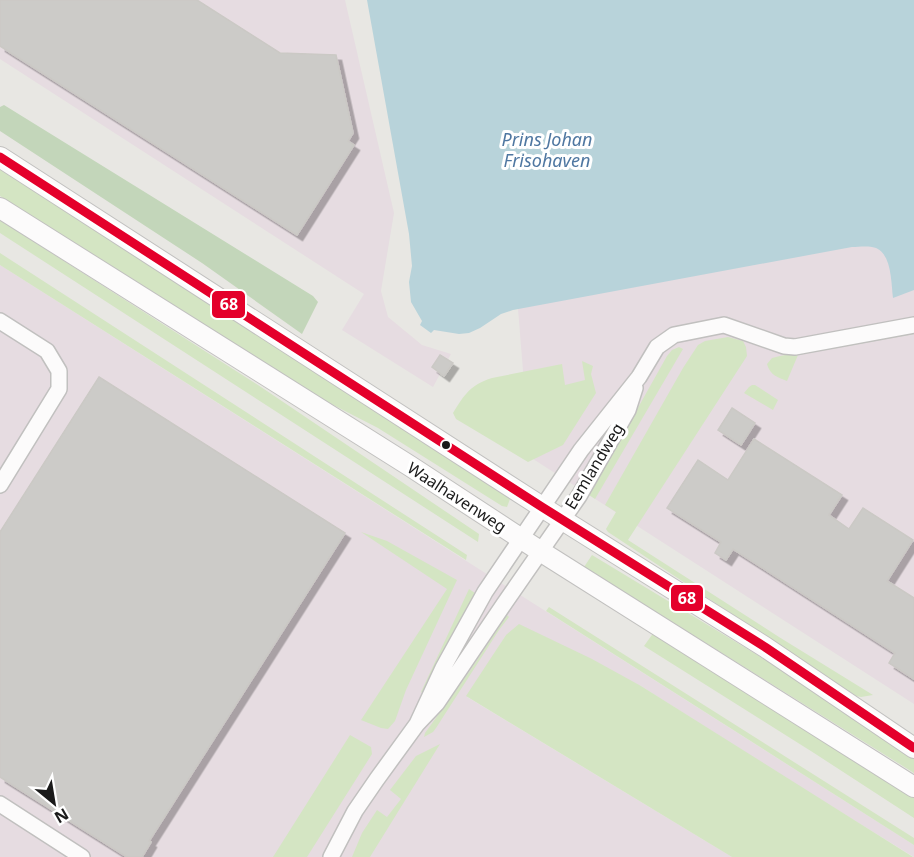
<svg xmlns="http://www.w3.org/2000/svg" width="914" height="857" font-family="'Noto Sans',sans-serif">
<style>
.industrial{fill:#e6dce1}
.grass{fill:#d4e5c3}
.forest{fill:#c3d6ba}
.water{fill:#b8d3da}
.building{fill:#cccbc8;stroke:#cbc9c5;stroke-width:1.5;filter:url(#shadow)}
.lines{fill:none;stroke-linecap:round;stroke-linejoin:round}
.minor-casing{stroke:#c1c0bf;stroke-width:18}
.tertiary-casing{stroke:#c1c0bf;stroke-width:22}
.minor{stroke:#fcfbfb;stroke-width:15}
.tertiary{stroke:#fcfbfb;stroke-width:20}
.bus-1-casing{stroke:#fff;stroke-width:14}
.bus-1{stroke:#e4002b;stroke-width:9}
.bus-dot{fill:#1a1a1a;stroke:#fff;stroke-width:2}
.labels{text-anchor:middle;stroke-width:6;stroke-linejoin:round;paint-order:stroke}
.street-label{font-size:16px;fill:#1a1a1a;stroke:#fff}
.water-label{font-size:18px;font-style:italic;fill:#4f77a1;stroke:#fff}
.line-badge{stroke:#fff;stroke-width:2}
.badge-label{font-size:16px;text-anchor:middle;font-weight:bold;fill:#fff}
</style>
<defs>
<filter id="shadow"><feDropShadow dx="5.5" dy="5.5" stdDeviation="0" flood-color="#0004"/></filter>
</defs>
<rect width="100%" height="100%" fill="#e8e7e3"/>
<path class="industrial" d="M 0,0 L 345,0 L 394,213 L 381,291 L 388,317 L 422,345 L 451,354 L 433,387 L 342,330 L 364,294 L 0,59 Z
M 914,179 L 914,704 L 530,457 L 513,247 Z
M 0,265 L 914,845 L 914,857 L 802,788 L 641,686 L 506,635 L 467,697 L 732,857 L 0,857 Z"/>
<path class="grass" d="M 0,168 L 507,494 L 510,499 L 507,507 L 502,506 L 378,428 L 306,391 L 0,196 Z
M 0,220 L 258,385 L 479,534 L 478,542 L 0,233 Z
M 0,253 L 467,555 L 466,560 L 0,265 Z
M 914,331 L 914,334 L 798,355 L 787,381 C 777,377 770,375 767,364 L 772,358 L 780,356 Z
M 728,337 L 743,341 L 746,347 L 747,356 L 628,540 L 779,637 L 873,695 L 861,697 L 856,696 L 608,532 L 606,529 L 616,512 L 605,505 L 683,368 L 698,345 L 705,341 Z
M 679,347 L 683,349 L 595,499 L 589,495 L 667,356 L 672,350 Z
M 582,361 L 593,366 L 591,374 L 596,393 L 563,445 L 528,462 L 456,419 L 453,413 C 465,394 470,385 492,378 L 562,364 L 565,385 L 585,380 Z
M 752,385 L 755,385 L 778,400 L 773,410 L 744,393 L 749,387 Z
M 361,532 L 387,541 L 457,580 L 406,690 L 395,721 L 388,729 L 381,728 L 361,720 L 447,589 Z
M 592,555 L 787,673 L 914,758 L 914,773 L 584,567 Z
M 469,589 L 475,593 L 423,693 L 421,692 Z
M 549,607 L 914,838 L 914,845 L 546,611 Z
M 507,615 L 509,617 L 499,630 L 436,728 L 433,732 L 424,737 L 425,733 L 469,672 Z
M 519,624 L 592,659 L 641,686 L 913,857 L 732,857 L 466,696 L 506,635 Z
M 654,632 L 914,796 L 914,818 L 814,753 L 644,646 Z
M 350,735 L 371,747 L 372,754 L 307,857 L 273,857 Z
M 440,744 L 370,857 L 352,857 L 362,833 L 377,810 L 387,817 L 401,799 L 390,790 L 416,756 Z"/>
<path class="forest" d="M 4,105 L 313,296 L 318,302 L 302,334 L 202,263 L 0,131 L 0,107 Z"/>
<path class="water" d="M 367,0 L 914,0 L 914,290 L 893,298 C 891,282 892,250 872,247 C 865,246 858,247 852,247 L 513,310 L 501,314 L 480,328 L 469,333 L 459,334 L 434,330 L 431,333 L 420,325 L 422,321 L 411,302 L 409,282 L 412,266 L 409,234 Z"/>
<path class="building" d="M 0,0 L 197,0 L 280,53 L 336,55 L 353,133 L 348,141 L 354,145 L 297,235 L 0,46 Z
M 440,355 L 453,363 L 444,376 L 432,367 Z
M 99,377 L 345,533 L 149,841 L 151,842 L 142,857 L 127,857 L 0,777 L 0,532 Z
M 732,408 L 755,423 L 741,445 L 718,430 Z
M 754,439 L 842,495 L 829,515 L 849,529 L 863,508 L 913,540 L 887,581 L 914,598 L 914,679 L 889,663 L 895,653 L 733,549 L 726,560 L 715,553 L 721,542 L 667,508 L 698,460 L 728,480 Z"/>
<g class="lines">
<defs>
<path id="minor" d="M 0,321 L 47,351 L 59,371 L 59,389 L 0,485
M 417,724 L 443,668 L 485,592 L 581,450 L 639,377 L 657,347 L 674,335 L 724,325 L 784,346 L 795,347 L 914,325
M 0,804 L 82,857
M 331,857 L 355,811 L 377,779 L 417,724 L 437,703 L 504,604 L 579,496 L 628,410 L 635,388"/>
<path id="tertiary" d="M 0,157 L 542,507 L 765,647 L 914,748
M 0,208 L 410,466 L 540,551 L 914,787"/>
</defs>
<use href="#minor" class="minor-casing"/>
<use href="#tertiary" class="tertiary-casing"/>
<use href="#minor" class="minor"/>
<use href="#tertiary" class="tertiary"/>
<defs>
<path id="bus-1" d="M 0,157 L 542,507 L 765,647 L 914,748"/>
</defs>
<use href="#bus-1" class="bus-1-casing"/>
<use href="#bus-1" class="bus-1"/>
</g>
<circle class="bus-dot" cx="446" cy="445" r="5"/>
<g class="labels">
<g class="street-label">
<text transform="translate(594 466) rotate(-59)" y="6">Eemlandweg</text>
<text transform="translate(457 497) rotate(33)" y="6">Waalhavenweg</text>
</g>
<g class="water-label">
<text x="547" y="146">Prins Johan<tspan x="547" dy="21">Frisohaven</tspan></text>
</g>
</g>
<g class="line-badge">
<rect x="211" y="290" width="35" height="29" rx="6" fill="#e4002b"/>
<rect x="670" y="584" width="34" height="28" rx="6" fill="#e4002b"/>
</g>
<g class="badge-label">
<text x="229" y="310">68</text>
<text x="687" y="604">68</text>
</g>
<g transform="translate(54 803) rotate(150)" stroke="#ffffff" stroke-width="4.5" paint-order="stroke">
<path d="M0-4.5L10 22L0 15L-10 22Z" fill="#1a1a1a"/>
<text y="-9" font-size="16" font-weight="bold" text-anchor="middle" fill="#1a1a1a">N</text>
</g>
</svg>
